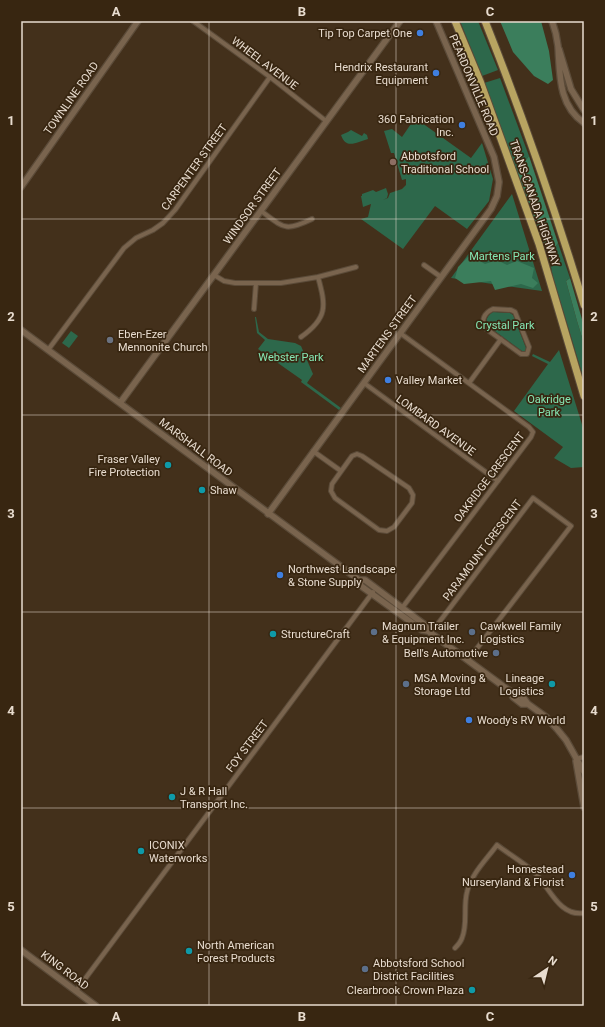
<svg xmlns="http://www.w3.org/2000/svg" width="605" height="1027" font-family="Roboto,sans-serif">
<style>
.green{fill:#2d684b}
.forest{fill:#3b7e5c}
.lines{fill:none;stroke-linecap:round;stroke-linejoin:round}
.street-casing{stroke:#5b4b39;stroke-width:6}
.secondary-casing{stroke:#5b4b39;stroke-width:8}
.highway-casing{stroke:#5b4b39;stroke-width:9}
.street{stroke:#79644e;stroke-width:4}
.secondary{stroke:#79644e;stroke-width:5.5}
.highway{stroke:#b8a461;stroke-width:7}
.grid{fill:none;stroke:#e8dccf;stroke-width:1;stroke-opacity:0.55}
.shop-dot{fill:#3f7fe0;stroke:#382611;stroke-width:1.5}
.education-dot{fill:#8d6e63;stroke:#382611;stroke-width:1.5}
.worship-dot{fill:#6b7280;stroke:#382611;stroke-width:1.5}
.culture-dot{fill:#0f9aa8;stroke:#382611;stroke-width:1.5}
.service-dot{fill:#5c6f8a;stroke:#382611;stroke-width:1.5}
.labels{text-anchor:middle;stroke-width:3.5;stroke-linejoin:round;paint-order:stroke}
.poi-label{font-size:11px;fill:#e8dccf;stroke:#382611;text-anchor:start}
.street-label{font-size:11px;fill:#e8dccf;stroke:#382611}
.park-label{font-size:11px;fill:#85e6b3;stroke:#382611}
.neatline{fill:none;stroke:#e8dccf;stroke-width:1.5}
.grid-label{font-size:13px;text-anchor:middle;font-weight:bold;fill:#e8dccf}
</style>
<rect width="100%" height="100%" fill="#43301b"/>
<path class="green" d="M 460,21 L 478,21 L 498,70 L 482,76 Z
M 500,78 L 529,156 L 517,172 L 484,83 Z
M 415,118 L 471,158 L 482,143 L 493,179 L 489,201 L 467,229 L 435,206 L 403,249 L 361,219 L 368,217 L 371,204 L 363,207 L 361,196 L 362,196 L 362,194 L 373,190 L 376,192 L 386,188 L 388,194 L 387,198 L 383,200 L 388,198 L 390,193 L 402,189 L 406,185 L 406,179 L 402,180 L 394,153 L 391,153 L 384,131 L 392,129 L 402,137 Z
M 351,130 L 362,136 L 364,133 L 367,135 L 368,139 C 357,142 346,150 341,135 L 348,132 Z
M 512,194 L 542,291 L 451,278 Z
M 558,243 L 570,278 L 566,281 L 577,321 L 584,344 L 584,380 L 553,277 L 549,257 Z
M 493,312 L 510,313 L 513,315 L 526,348 L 525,351 L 522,351 L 488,326 C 485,320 487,316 493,312 Z
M 255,317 L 256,317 L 259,332 L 268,339 L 295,343 L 301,346 L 313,374 L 307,383 L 341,408 L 339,410 L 301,382 L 302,380 L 258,349 L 265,340 L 257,333 Z
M 71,331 L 78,336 L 69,348 L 62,343 Z
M 559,350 L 584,431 L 584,467 L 571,468 L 554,458 L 563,447 L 514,411 L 548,364 L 532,356 L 533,354 L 550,362 Z"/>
<path class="forest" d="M 500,21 L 541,21 L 549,51 L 553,80 L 548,84 L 534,76 L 513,52 Z
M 529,156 L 558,243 L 549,257 L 517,172 Z
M 468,257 L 473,257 L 485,264 L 497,260 L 507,265 L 517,261 L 534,268 L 532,278 L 538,283 L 533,288 L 521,284 L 495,290 L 491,281 L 464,284 L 455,278 L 458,267 Z
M 570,278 L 584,326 L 584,344 L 577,321 L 566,281 Z"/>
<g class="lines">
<defs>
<path id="street" d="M 193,21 L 270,77 L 326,121
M 261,211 C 284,228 285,232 312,219
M 424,265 L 441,277
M 214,275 L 224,281 L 235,283 L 281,283 L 318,277 L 356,267
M 254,309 L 256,283
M 493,309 L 511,310 L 515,312 L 529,347 L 527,354 L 521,354 L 485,328 C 481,320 484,313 493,309 Z
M 400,333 L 529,427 L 533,432 L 531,437 L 402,608
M 301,337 C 328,318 326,306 318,277
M 48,350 L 124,248 L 136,238 L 153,230 L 163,223 L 175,210 L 270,77
M 364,383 L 498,481
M 469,383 L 501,339
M 313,451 L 341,471
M 357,454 L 362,456 L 409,488 L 413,495 L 412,503 L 394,527 L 387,531 L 379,530 L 335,498 L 331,491 L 332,484 L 352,456 Z
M 431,633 L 533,498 L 571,526 L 468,660
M 576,759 L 584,757
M 455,948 C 458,945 461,941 462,938 C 468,924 463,907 467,892 C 471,874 487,859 497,845 C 509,854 522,862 533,871 C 549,885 558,917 584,913
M 76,991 L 373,592"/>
<path id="secondary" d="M 552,21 C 555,29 557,37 558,46 C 560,74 558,105 584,123
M 559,49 L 571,89 L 584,110
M 21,187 L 138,21
M 21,330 L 359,580 L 365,580 L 425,625 L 428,631 L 511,692 L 513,697 L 522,704 L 528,704 L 546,717 L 557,729 L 566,740 L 584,772
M 120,403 L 400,21
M 268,514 L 491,209 L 497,196 L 499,182 L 494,157 L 436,21
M 359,580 L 361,586 L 422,630 L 428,631
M 511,692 C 519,693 524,697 528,704
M 576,761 L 584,807
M 21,950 L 96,1006"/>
<path id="highway" d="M 455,21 L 480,81 L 539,244 L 584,396
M 485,21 C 522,114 555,209 584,305"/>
</defs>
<use href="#street" class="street-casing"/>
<use href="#secondary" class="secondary-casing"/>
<use href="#highway" class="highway-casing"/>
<use href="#street" class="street"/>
<use href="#secondary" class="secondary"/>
<use href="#highway" class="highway"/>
</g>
<path class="grid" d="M 209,21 L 209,1006M 396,21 L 396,1006M 21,219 L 584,219M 21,415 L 584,415M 21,612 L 584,612M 21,808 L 584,808"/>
<g class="shop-dot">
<circle cx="420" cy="33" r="4"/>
<circle cx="436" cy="73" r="4"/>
<circle cx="462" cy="125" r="4"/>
<circle cx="388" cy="380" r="4"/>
<circle cx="280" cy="575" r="4"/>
<circle cx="469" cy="720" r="4"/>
<circle cx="572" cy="875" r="4"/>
</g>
<circle class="education-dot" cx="393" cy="162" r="4"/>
<circle class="worship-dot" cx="110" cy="340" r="4"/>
<g class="culture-dot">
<circle cx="168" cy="465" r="4"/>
<circle cx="202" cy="490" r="4"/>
<circle cx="273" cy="634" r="4"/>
<circle cx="552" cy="684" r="4"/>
<circle cx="172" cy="797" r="4"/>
<circle cx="141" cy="851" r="4"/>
<circle cx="189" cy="951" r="4"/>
<circle cx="472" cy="990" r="4"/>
</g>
<g class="service-dot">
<circle cx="374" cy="632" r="4"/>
<circle cx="472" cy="632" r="4"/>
<circle cx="496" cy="653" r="4"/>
<circle cx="406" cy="684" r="4"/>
<circle cx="365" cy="969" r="4"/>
</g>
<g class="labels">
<g class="poi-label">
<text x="412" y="37" text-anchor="end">Tip Top Carpet One</text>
<text x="428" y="71" text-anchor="end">Hendrix Restaurant<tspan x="428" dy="13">Equipment</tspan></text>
<text x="454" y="123" text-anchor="end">360 Fabrication<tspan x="454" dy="13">Inc.</tspan></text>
<text x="401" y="160">Abbotsford<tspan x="401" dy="13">Traditional School</tspan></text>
<text x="118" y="338">Eben-Ezer<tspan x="118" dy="13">Mennonite Church</tspan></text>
<text x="396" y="384">Valley Market</text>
<text x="160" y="463" text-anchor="end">Fraser Valley<tspan x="160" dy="13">Fire Protection</tspan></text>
<text x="210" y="494">Shaw</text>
<text x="288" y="573">Northwest Landscape<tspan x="288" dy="13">&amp; Stone Supply</tspan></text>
<text x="382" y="630">Magnum Trailer<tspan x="382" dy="13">&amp; Equipment Inc.</tspan></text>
<text x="480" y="630">Cawkwell Family<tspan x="480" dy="13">Logistics</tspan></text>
<text x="281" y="638">StructureCraft</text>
<text x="488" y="657" text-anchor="end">Bell's Automotive</text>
<text x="414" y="682">MSA Moving &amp;<tspan x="414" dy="13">Storage Ltd</tspan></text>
<text x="544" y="682" text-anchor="end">Lineage<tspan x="544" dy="13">Logistics</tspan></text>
<text x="477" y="724">Woody's RV World</text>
<text x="180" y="795">J &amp; R Hall<tspan x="180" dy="13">Transport Inc.</tspan></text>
<text x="149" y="849">ICONIX<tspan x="149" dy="13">Waterworks</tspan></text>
<text x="564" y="873" text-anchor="end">Homestead<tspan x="564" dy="13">Nurseryland &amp; Florist</tspan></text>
<text x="197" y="949">North American<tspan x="197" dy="13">Forest Products</tspan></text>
<text x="373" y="967">Abbotsford School<tspan x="373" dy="13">District Facilities</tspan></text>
<text x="464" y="994" text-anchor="end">Clearbrook Crown Plaza</text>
</g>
<g class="street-label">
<text transform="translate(265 63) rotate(37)" y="4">WHEEL AVENUE</text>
<text transform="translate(474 85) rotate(67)" y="4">PEARDONVILLE ROAD</text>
<text transform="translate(71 98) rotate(-55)" y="4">TOWNLINE ROAD</text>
<text transform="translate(194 167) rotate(-54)" y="4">CARPENTER STREET</text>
<text transform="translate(535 203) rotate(71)" y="4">TRANS-CANADA HIGHWAY</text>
<text transform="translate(252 206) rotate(-54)" y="4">WINDSOR STREET</text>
<text transform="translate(387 334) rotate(-54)" y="4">MARTENS STREET</text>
<text transform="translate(436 425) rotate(36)" y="4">LOMBARD AVENUE</text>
<text transform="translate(196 447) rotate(37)" y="4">MARSHALL ROAD</text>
<text transform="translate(489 477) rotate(-53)" y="4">OAKRIDGE CRESCENT</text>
<text transform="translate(482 550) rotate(-53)" y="4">PARAMOUNT CRESCENT</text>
<text transform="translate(247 746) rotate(-53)" y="4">FOY STREET</text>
<text transform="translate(65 970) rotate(37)" y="4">KING ROAD</text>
</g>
<g class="park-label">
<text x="502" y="260">Martens Park</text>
<text x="505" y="329">Crystal Park</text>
<text x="291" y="361">Webster Park</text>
<text x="549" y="403">Oakridge<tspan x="549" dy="13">Park</tspan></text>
</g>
</g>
<rect width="605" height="1027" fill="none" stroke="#382611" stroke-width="44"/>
<g transform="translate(547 969) rotate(35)" stroke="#382611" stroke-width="3" paint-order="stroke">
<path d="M0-3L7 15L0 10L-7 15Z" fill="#e8dccf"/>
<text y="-6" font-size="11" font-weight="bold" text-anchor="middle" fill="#e8dccf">N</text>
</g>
<rect x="22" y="22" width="561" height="983" class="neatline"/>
<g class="grid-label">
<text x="116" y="16">A</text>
<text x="302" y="16">B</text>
<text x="490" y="16">C</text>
<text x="11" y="125">1</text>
<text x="594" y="125">1</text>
<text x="11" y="321">2</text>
<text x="594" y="321">2</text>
<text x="11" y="518">3</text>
<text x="594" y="518">3</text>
<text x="11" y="715">4</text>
<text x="594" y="715">4</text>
<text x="11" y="911">5</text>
<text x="594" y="911">5</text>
<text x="116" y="1021">A</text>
<text x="302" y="1021">B</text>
<text x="490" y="1021">C</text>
</g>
</svg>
